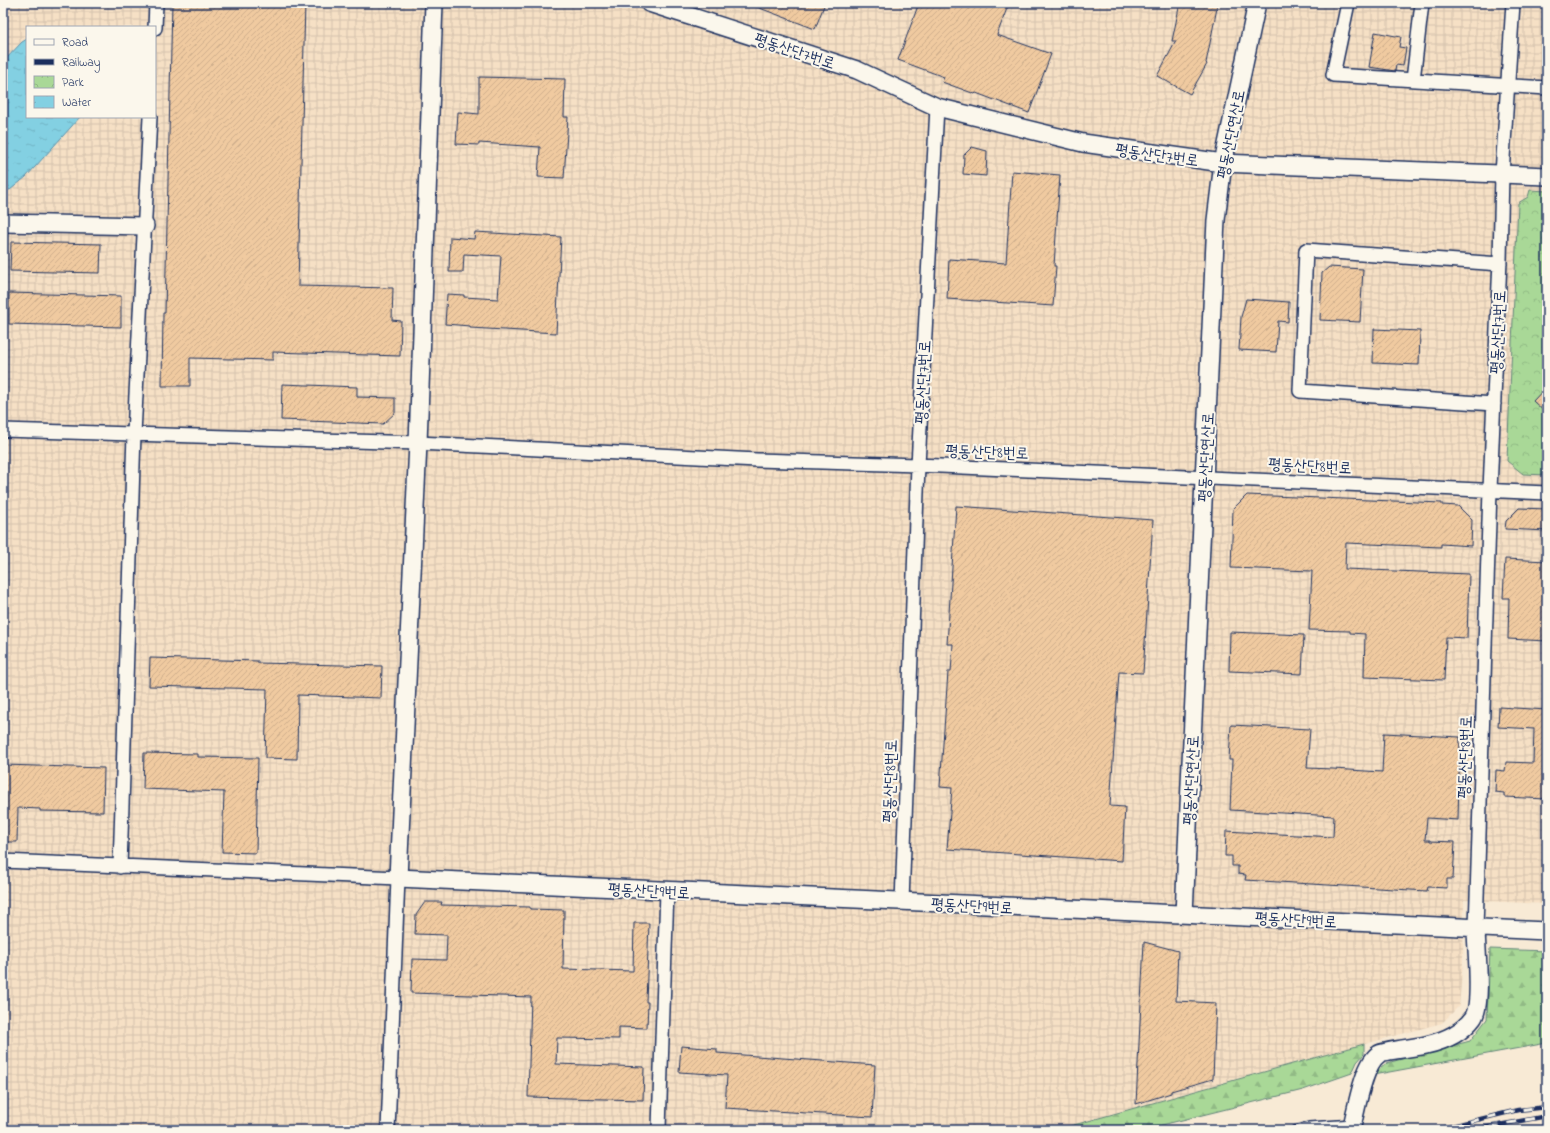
<svg xmlns="http://www.w3.org/2000/svg" width="1550" height="1133" font-family="'Indie Flower','Poor Story',sans-serif">
<style>
.industrial{fill:url(#industrial-grid);fill-rule:evenodd}
.forest{fill:url(#forest-firs);stroke:#62847a}
.park{fill:url(#park-crowns);stroke:#62847a}
.water{fill:url(#water-ripples);stroke:#5990ad}
.building{fill:url(#building-hatch);stroke:#1b2f5e}
.lines{fill:none;stroke-linecap:round;stroke-linejoin:round}
.service-casing{stroke:#1b2f5e;stroke-width:10}
.minor-casing{stroke:#1b2f5e;stroke-width:16}
.tertiary-casing{stroke:#1b2f5e;stroke-width:20}
.service{stroke:#fbf7ec;stroke-width:7}
.minor{stroke:#fbf7ec;stroke-width:13}
.tertiary{stroke:#fbf7ec;stroke-width:17}
.rail-casing{stroke:#1b2f5e;stroke-width:4.5}
.rail{stroke:#fbf7ec;stroke-width:3;stroke-dasharray:9;stroke-linecap:butt}
.labels{text-anchor:middle;stroke-width:4;stroke-linejoin:round;paint-order:stroke}
.street-label{font-size:16px;fill:#1b2f5e;stroke:#fbf7ec}
</style>
<defs>
<pattern id="industrial-grid" width="8" height="8" patternUnits="userSpaceOnUse"><rect width="8" height="8" fill="#f6e0c5"/><path d="M0 4h8M4 0v8" fill="none" stroke="#d2c0ac"/></pattern>
<pattern id="forest-firs" width="22" height="20" patternUnits="userSpaceOnUse"><rect width="22" height="20" fill="#a9d897"/><path d="M5 1l3.5 6h-7zM16 11l3.5 6h-7z" fill="#91ba85"/></pattern>
<pattern id="park-crowns" width="20" height="18" patternUnits="userSpaceOnUse"><rect width="20" height="18" fill="#a9d897"/><path d="M2 6a3 3 0 1 1 6 0M12 15a3 3 0 1 1 6 0" fill="none" stroke="#91ba85"/></pattern>
<pattern id="water-ripples" width="26" height="14" patternUnits="userSpaceOnUse"><rect width="26" height="14" fill="#83d0e2"/><path d="M2 4q2-2 4 0t4 0M15 11q2-2 4 0t4 0" fill="none" stroke="#71b3c4"/></pattern>
<pattern id="building-hatch" width="6" height="6" patternUnits="userSpaceOnUse"><rect width="6" height="6" fill="#f0caa0"/><path d="M-1 1l2-2M0 6l6-6M5 7l2-2" fill="none" stroke="#cdae8c"/></pattern>
</defs>
<rect width="100%" height="100%" fill="#f8ead5"/>
<filter id="ink" filterUnits="userSpaceOnUse"><feTurbulence type="fractalNoise" baseFrequency=".025" numOctaves="2"/><feDisplacementMap in="SourceGraphic" scale="8" xChannelSelector="R" yChannelSelector="G"/><feConvolveMatrix kernelMatrix="1 2 1 2 8 2 1 2 1" color-interpolation-filters="sRGB"/></filter>
<g filter="url(#ink)">
<path class="industrial" d="M 3,3 L 1547,3 L 1547,904 L 1464,900 L 1463,962 L 1459,1006 L 1442,1023 L 1233,1080 L 1056,1130 L 3,1130 ZM 27,27 L 155,27 L 155,117 L 27,117 Z"/>
<path class="forest" d="M 1490,949 L 1547,951 L 1547,1043 L 1373,1075 L 1387,1063 L 1470,1041 L 1487,1019 Z
M 1364,1044 L 1364,1054 L 1357,1062 L 1352,1073 L 1303,1090 L 1162,1125 L 1148,1130 L 1056,1130 Z"/>
<path class="park" d="M 1530,190 L 1547,191 L 1547,475 L 1523,474 L 1507,461 L 1518,203 L 1528,197 Z"/>
<path class="water" d="M 27,39 L 27,117 L 80,117 L 26,177 L 10,190 L 3,188 L 3,62 L 22,42 Z"/>
<path class="building" d="M 172,3 L 305,3 L 298,286 L 393,288 L 392,320 L 401,321 L 400,356 L 273,352 L 273,360 L 190,358 L 190,386 L 162,386 L 163,313 L 165,313 Z
M 749,3 L 825,3 L 815,29 L 749,4 Z
M 919,3 L 1009,3 L 997,35 L 1051,54 L 1029,113 L 976,93 L 975,94 L 942,82 L 944,77 L 898,60 Z
M 1180,3 L 1218,3 L 1206,63 L 1207,64 L 1190,94 L 1157,76 L 1176,41 L 1172,41 Z
M 1375,32 L 1401,37 L 1399,47 L 1406,48 L 1403,66 L 1396,65 L 1395,71 L 1369,67 Z
M 479,77 L 565,79 L 564,117 L 568,117 L 564,178 L 538,177 L 540,147 L 479,143 L 479,145 L 456,144 L 458,112 L 479,114 Z
M 972,147 L 987,151 L 986,176 L 963,174 L 964,155 Z
M 1012,171 L 1060,175 L 1054,266 L 1056,266 L 1053,306 L 947,299 L 949,259 L 1006,263 Z
M 475,232 L 561,237 L 556,333 L 470,328 L 470,326 L 445,324 L 447,294 L 464,295 L 464,297 L 498,299 L 501,256 L 464,254 L 463,272 L 449,272 L 450,237 L 474,239 Z
M 11,242 L 101,244 L 100,273 L 10,271 Z
M 1329,267 L 1363,269 L 1360,322 L 1320,320 L 1322,273 Z
M 9,293 L 121,296 L 121,327 L 9,324 Z
M 1246,299 L 1289,302 L 1288,322 L 1278,321 L 1276,352 L 1239,350 L 1241,317 Z
M 1374,329 L 1420,331 L 1419,365 L 1373,363 Z
M 282,384 L 357,387 L 357,397 L 395,398 L 395,413 L 383,424 L 281,420 Z
M 1547,386 L 1547,414 L 1533,401 Z
M 1247,495 L 1442,503 L 1442,505 L 1458,506 L 1472,520 L 1471,546 L 1441,544 L 1441,547 L 1346,543 L 1345,569 L 1469,574 L 1467,638 L 1446,637 L 1444,680 L 1364,677 L 1365,634 L 1350,633 L 1350,631 L 1309,630 L 1312,571 L 1231,568 L 1233,509 Z
M 956,506 L 1153,520 L 1143,673 L 1119,672 L 1110,806 L 1125,807 L 1122,861 L 947,849 L 952,788 L 940,787 L 948,672 L 951,672 L 953,644 L 947,644 Z
M 1519,508 L 1547,509 L 1547,531 L 1505,529 L 1506,521 Z
M 1505,559 L 1547,561 L 1547,641 L 1508,639 L 1509,598 L 1503,598 Z
M 1230,632 L 1304,635 L 1302,674 L 1229,671 Z
M 150,658 L 258,661 L 258,663 L 382,666 L 381,698 L 298,695 L 297,759 L 265,758 L 267,689 L 149,686 Z
M 1499,707 L 1547,710 L 1547,799 L 1504,797 L 1504,793 L 1495,792 L 1496,770 L 1505,771 L 1506,762 L 1533,763 L 1534,729 L 1498,727 Z
M 1231,725 L 1310,729 L 1307,768 L 1333,769 L 1382,772 L 1384,733 L 1460,737 L 1458,820 L 1427,818 L 1425,840 L 1430,840 L 1430,841 L 1455,842 L 1453,879 L 1447,879 L 1447,888 L 1428,887 L 1427,891 L 1245,880 L 1246,875 L 1238,874 L 1238,866 L 1232,866 L 1232,856 L 1225,856 L 1226,831 L 1333,837 L 1334,816 L 1230,810 L 1232,760 L 1229,760 Z
M 144,753 L 198,754 L 198,757 L 258,758 L 256,853 L 222,852 L 224,792 L 143,789 Z
M 3,765 L 104,768 L 103,812 L 40,811 L 40,809 L 18,808 L 17,842 L 3,842 Z
M 425,902 L 442,902 L 441,905 L 530,907 L 530,909 L 564,910 L 563,969 L 633,971 L 634,923 L 649,923 L 646,1002 L 648,1002 L 647,1028 L 619,1027 L 619,1039 L 557,1038 L 556,1064 L 644,1067 L 643,1100 L 528,1097 L 531,997 L 411,993 L 412,959 L 446,960 L 447,935 L 415,934 L 416,915 Z
M 1144,942 L 1178,951 L 1176,1001 L 1216,1003 L 1213,1079 L 1171,1091 L 1171,1093 L 1136,1104 Z
M 681,1046 L 717,1049 L 717,1053 L 875,1065 L 872,1117 L 725,1108 L 727,1075 L 679,1072 Z"/>
<g class="lines">
<defs>
<path id="service" d="M 1295,1130 L 1309,1126 L 1353,1123"/>
<path id="minor" d="M 1348,3 L 1333,75 L 1547,88
M 155,28 L 156,3
M 1413,80 L 1422,3
M 1494,404 L 1300,391 L 1306,250 L 1500,264
M 3,430 L 418,443 L 757,460 L 918,465 L 1547,493
M 3,861 L 398,878 L 388,1130
M 120,867 L 134,434 L 150,117
M 902,902 L 918,465 L 937,107
M 1476,928 L 1490,490 L 1500,260 L 1502,174 L 1513,3
M 659,1128 L 667,891"/>
<path id="tertiary" d="M 434,3 L 418,443 L 398,878 L 1547,931
M 649,3 L 857,70 L 937,107 L 1083,143 L 1223,163 L 1547,176
M 3,223 L 145,226
M 1184,914 L 1216,220 L 1223,163 L 1257,3
M 1351,1130 C 1356,1112 1363,1064 1379,1054 C 1383,1051 1418,1047 1426,1045 C 1444,1041 1462,1033 1473,1018 C 1483,1004 1476,948 1476,928"/>
</defs>
<use href="#service" class="service-casing"/>
<use href="#minor" class="minor-casing"/>
<use href="#tertiary" class="tertiary-casing"/>
<use href="#service" class="service"/>
<use href="#minor" class="minor"/>
<use href="#tertiary" class="tertiary"/>
<defs>
<path id="rail" d="M 1435,1130 L 1518,1110 L 1547,1107
M 1472,1130 L 1547,1116"/>
</defs>
<use href="#rail" class="rail-casing"/>
<use href="#rail" class="rail"/>
</g>
</g>
<g class="labels">
<g class="street-label">
<text transform="translate(795 50) rotate(18)" y="6">평동산단7번로</text>
<text transform="translate(1230 134) rotate(-79)" y="6">평동산단연산로</text>
<text transform="translate(1157 154) rotate(8)" y="6">평동산단7번로</text>
<text transform="translate(1497 332) rotate(-87)" y="6">평동산단7번로</text>
<text transform="translate(922 382) rotate(-87)" y="6">평동산단7번로</text>
<text transform="translate(987 451) rotate(2)" y="6">평동산단8번로</text>
<text transform="translate(1205 457) rotate(-87)" y="6">평동산단연산로</text>
<text transform="translate(1310 465) rotate(3)" y="6">평동산단8번로</text>
<text transform="translate(1464 757) rotate(-88)" y="6">평동산단8번로</text>
<text transform="translate(1190 780) rotate(-87)" y="6">평동산단연산로</text>
<text transform="translate(889 781) rotate(-88)" y="6">평동산단8번로</text>
<text transform="translate(649 890) rotate(3)" y="6">평동산단9번로</text>
<text transform="translate(972 905) rotate(3)" y="6">평동산단9번로</text>
<text transform="translate(1296 919) rotate(3)" y="6">평동산단9번로</text>
</g>
</g>
<rect width="1550" height="1133" fill="none" stroke="#fbf7ec" stroke-width="16"/>
<rect x="8" y="8" width="1534" height="1117" fill="none" stroke="#1b2f5e" stroke-width="1.5" filter="url(#ink)"/>
<rect x="26" y="26" width="130" height="92" fill="#fbf7ec" stroke="#a1a7b3"/>
<rect x="34" y="39" width="20" height="6" fill="#fbf7ec" stroke="#a1a7b3"/>
<text x="62" y="46" font-size="12" fill="#1b2f5e">Road</text>
<rect x="34" y="59" width="20" height="6" fill="#1b2f5e" stroke="#a1a7b3"/>
<text x="62" y="66" font-size="12" fill="#1b2f5e">Railway</text>
<rect x="34" y="76" width="20" height="12" fill="url(#park-crowns)" stroke="#a1a7b3"/>
<text x="62" y="86" font-size="12" fill="#1b2f5e">Park</text>
<rect x="34" y="96" width="20" height="12" fill="url(#water-ripples)" stroke="#a1a7b3"/>
<text x="62" y="106" font-size="12" fill="#1b2f5e">Water</text>
</svg>
